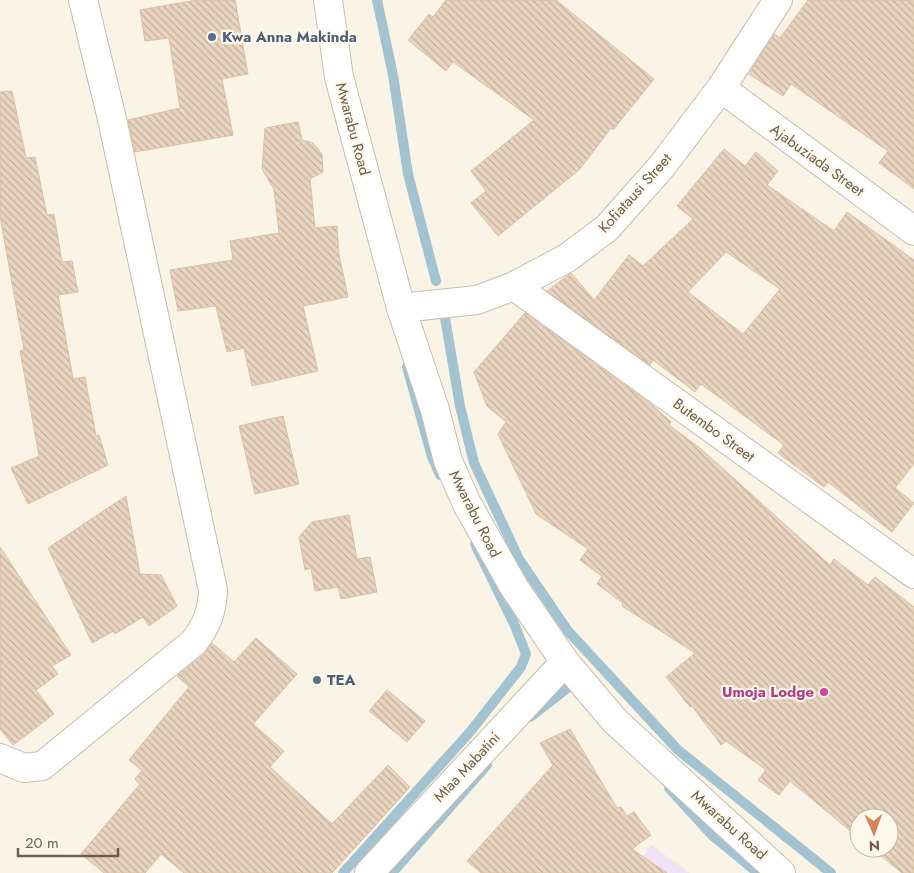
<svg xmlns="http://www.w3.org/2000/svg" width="914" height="873" font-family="Jost,sans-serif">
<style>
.education{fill:#f1e2f5}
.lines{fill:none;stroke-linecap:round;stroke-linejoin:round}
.stream{stroke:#a4c3d0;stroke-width:10}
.building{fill:url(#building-back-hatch);stroke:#dbc0a3;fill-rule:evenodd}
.street-casing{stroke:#c9bdad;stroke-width:30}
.secondary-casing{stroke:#cbbeac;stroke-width:30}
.street{stroke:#fff;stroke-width:28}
.secondary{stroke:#fff;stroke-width:28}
.service-dot{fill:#5c6f8a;stroke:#fcf8eb;stroke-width:2}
.hotel-dot{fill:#d1479c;stroke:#fcf8eb;stroke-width:2}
.labels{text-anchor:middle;stroke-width:4.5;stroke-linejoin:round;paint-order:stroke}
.service-label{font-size:15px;font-weight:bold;fill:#4e5e75;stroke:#fcf8eb;text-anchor:start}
.street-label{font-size:15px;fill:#6f5e4e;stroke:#fcf8eb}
.hotel-label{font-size:15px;font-weight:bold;fill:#b23c85;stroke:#fcf8eb;text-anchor:end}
</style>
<defs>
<pattern id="building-back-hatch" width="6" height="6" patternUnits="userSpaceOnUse" patternTransform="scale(1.25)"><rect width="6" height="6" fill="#e9d5bf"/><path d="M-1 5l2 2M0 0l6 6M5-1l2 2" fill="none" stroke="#c1b09d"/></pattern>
</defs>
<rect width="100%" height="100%" fill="#f9f4e6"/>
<path class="education" d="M 651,845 L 690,873 L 630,873 Z"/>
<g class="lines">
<path class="stream" d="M 377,0 L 393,75 L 408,174 L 436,281
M 444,312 L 460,406 L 474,463 L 519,559 L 568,631 L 678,750 L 831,873
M 407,367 L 432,457 L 440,475
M 530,717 L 578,680
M 669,788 L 713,836 L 758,873
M 343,873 L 470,732 L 521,667 L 526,654 L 515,626 L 475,544
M 392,873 L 487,765"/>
</g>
<path class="building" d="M 197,0 L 235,0 L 248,74 L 222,79 L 233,135 L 135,152 L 128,120 L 180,108 L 169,38 L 145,41 L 140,10 Z
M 446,0 L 556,0 L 654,79 L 613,130 L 611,128 L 580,169 L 498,236 L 471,203 L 486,191 L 471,171 L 534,120 L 453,62 L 446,71 L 408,40 L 429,14 L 433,17 Z
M 808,0 L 914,0 L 914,189 L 879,163 L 888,151 L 791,84 L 783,96 L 749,74 L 774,34 L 780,38 Z
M 12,91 L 26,158 L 35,157 L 47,215 L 54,214 L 62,262 L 72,261 L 78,292 L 58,295 L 73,379 L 85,377 L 96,436 L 99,435 L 108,465 L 28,504 L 11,468 L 39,456 L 20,351 L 24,350 L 0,216 L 0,92 Z
M 298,122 L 302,140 L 313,143 L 322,154 L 323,172 L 310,179 L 315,228 L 337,226 L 339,255 L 348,297 L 303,306 L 318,371 L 252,386 L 244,348 L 227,352 L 216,306 L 178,311 L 170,270 L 233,260 L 230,241 L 279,233 L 274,189 L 262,169 L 265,128 Z
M 724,149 L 745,166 L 756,152 L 778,171 L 767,185 L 834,231 L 847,212 L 914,260 L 914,464 L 895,488 L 914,503 L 892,532 L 828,482 L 824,487 L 778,453 L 784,445 L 701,384 L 695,392 L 653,360 L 650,365 L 547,291 L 571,273 L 594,300 L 629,255 L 643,266 L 693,219 L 677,206 ZM 726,252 L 780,289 L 743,334 L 688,292 Z
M 525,313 L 651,404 L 671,422 L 669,425 L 700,448 L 830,565 L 834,559 L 868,585 L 875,577 L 914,607 L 914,873 L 902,873 L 871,848 L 889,848 L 889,818 L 859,818 L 859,838 L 790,781 L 779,795 L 758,780 L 766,770 L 726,741 L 721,745 L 692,706 L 690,707 L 666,677 L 695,653 L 622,606 L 623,603 L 597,584 L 602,576 L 580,560 L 588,549 L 536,514 L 498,434 L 506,422 L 487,406 L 474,372 Z
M 283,416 L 299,484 L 255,494 L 239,426 Z
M 126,496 L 140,574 L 161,575 L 177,606 L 149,626 L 143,617 L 115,634 L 114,631 L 92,643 L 48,548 Z
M 349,515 L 357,559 L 370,557 L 377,592 L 341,599 L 338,587 L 315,591 L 311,568 L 305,570 L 299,537 L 312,522 Z
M 0,547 L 71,655 L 52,666 L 58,674 L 36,690 L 54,714 L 13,745 L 0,729 Z
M 256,638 L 297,674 L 253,724 L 284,751 L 270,767 L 332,824 L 388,765 L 410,787 L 332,873 L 184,873 L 161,854 L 145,873 L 104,873 L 81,854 L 140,784 L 135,779 L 142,771 L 129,760 L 189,687 L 177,676 L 204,654 L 212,643 L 234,662 Z
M 387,690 L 425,721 L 407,742 L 369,711 Z
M 570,729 L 617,808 L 621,807 L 627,816 L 634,812 L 651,835 L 632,849 L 667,873 L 481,873 L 467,861 L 553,765 L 540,743 Z"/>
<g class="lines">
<defs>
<path id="street" d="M 721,88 L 914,231
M 514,286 L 914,574
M 401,308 L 477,300 L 514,286 L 567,258 L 607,228 L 662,166 L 721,88 L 778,0
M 0,758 L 24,768 L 42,766 L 194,642 C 207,625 212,612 213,590 L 112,119 L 83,0
M 369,873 L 565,662"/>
<path id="secondary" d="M 328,0 L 339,77 L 401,308 L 435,410 L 448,461 L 467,504 L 514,587 L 565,662 L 615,721 L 781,873"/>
</defs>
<use href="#street" class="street-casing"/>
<use href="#secondary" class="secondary-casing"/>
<use href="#street" class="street"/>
<use href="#secondary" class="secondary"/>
</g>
<g class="service-dot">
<circle cx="212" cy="37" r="5"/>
<circle cx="317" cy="680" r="5"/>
</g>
<circle class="hotel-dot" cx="824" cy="692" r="5"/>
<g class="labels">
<g class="service-label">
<text x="222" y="42">Kwa Anna Makinda</text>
<text x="327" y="685">TEA</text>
</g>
<g class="street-label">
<text transform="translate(353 129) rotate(75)" y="5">Mwarabu Road</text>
<text transform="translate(817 160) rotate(36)" y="5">Ajabuziada Street</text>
<text transform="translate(635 193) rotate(-48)" y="5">Kofiatausi Street</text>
<text transform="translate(714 430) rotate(36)" y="5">Butembo Street</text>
<text transform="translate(475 514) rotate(63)" y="5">Mwarabu Road</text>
<text transform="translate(467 767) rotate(-47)" y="5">Mtaa Mabatini</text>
<text transform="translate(729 825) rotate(42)" y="5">Mwarabu Road</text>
</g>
<g class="hotel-label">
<text x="814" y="697">Umoja Lodge</text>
</g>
</g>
<g transform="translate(874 833) rotate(178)"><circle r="24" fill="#fcf8eb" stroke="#c4baac"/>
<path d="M0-4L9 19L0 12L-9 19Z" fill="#d3865b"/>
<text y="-8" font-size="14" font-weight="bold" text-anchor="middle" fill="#6f5e4e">N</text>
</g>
<path d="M18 848v8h100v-8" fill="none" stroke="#6f5e4e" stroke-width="2.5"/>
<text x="25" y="848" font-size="15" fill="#6f5e4e" stroke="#fcf8eb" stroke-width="4" paint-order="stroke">20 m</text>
</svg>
